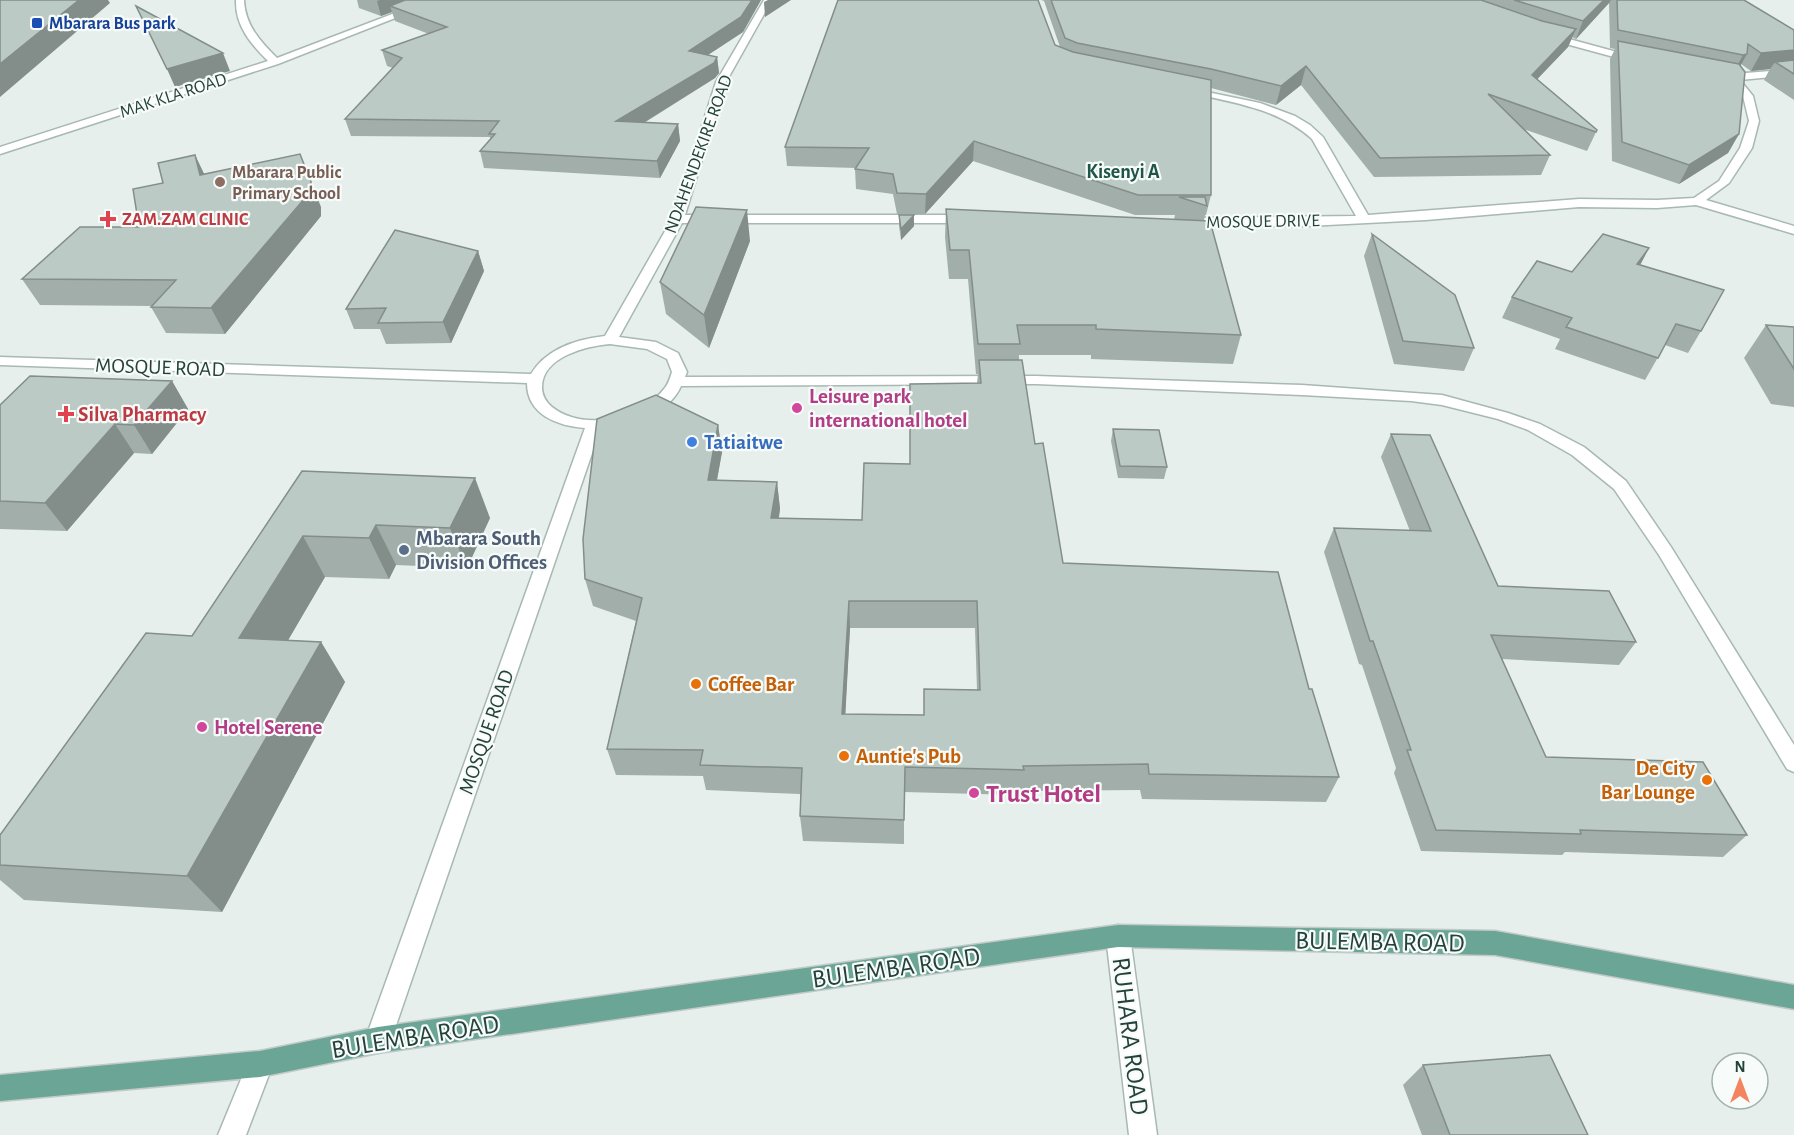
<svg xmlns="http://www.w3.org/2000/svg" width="1794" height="1135" font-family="'Alegreya Sans',sans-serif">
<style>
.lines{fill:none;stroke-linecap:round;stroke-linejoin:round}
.minor-casing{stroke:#a8b8b2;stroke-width:3}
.major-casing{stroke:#c2cac8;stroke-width:3}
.minor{fill:#fff;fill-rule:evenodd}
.major{fill:#6aa596;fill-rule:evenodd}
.wall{fill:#a1aea9;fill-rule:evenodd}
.shaded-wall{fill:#838d89}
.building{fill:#bbcac4;stroke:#838d89;stroke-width:1.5;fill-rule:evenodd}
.transit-dot{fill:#1a4fb4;stroke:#f7fbf9;stroke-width:2}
.education-dot{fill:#8d6e63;stroke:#f7fbf9;stroke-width:2}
.health-dot{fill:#e0444e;stroke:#f7fbf9;stroke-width:2}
.hotel-dot{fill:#d1479c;stroke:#f7fbf9;stroke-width:2}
.shop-dot{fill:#3f7fe0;stroke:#f7fbf9;stroke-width:2}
.service-dot{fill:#5c6f8a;stroke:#f7fbf9;stroke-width:2}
.food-dot{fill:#e8710a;stroke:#f7fbf9;stroke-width:2}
.labels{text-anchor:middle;stroke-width:4.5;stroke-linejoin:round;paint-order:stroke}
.far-transit-label{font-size:18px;font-weight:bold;fill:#164399;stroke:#f7fbf9;text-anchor:start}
.far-street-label{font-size:18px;fill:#24423a;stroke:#f7fbf9}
.far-education-label{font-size:18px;font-weight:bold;fill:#785e54;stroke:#f7fbf9;text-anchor:start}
.far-health-label{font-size:18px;font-weight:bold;fill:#be3a42;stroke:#f7fbf9;text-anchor:start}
.far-quarter-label{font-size:20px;font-weight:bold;fill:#1f5548;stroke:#f7fbf9}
.street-label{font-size:21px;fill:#24423a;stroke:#f7fbf9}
.hotel-label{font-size:21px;font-weight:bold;fill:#b23c85;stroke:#f7fbf9;text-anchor:start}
.health-label{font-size:21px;font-weight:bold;fill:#be3a42;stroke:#f7fbf9;text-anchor:start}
.shop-label{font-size:21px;font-weight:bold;fill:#366cbe;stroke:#f7fbf9;text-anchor:start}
.service-label{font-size:21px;font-weight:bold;fill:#4e5e75;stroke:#f7fbf9;text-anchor:start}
.food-label{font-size:21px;font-weight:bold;fill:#c56008;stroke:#f7fbf9;text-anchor:start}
.near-hotel-label{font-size:26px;font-weight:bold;fill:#b23c85;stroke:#f7fbf9;text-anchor:start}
.near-street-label{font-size:26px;fill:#24423a;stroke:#f7fbf9}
</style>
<rect width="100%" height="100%" fill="#e6efeb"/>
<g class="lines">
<defs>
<path id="minor" d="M 236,0 L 244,0 C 245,25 260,41 277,58 L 429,0 L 441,0 L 278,64 L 0,154 L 0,147 L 268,61 C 251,44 235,26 236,0 Z
M 764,0 L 772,0 L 726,82 L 685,215 L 971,215 L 977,219 L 971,223 L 682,223 L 619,337 L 656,342 L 678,353 L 687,372 L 685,377 L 1036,376 L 1302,385 L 1442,395 L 1508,413 L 1540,424 L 1584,447 L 1626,481 L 1671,547 L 1794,745 L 1794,772 L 1787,769 L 1659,555 L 1614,489 L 1572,455 L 1528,430 L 1498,419 L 1442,405 L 1411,401 L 1302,395 L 1036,384 L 681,386 C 668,416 628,426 600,430 L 391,1040 L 387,1049 L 378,1053 L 369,1049 L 365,1040 L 585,428 C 558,426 527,415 527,383 L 0,365 L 0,357 L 531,374 C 546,349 577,339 605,336 L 672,219 L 716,82 ZM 610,344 L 647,349 L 667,359 L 672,372 C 670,378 668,385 664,389 C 641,419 583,432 552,407 C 546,402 542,396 542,387 C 542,357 586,346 610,344 Z
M 1547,33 L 1639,58 L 1641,60 L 1636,63 L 1544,38 L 1542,36 Z
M 1794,69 L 1794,75 L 1740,80 L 1753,96 L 1759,121 L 1752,148 L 1729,183 L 1706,200 L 1794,226 L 1794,234 L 1696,205 L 1657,208 L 1579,207 L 1426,220 L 1308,226 L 1187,226 L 1181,222 L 1187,218 L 1356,216 L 1312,139 C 1277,107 1228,102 1183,91 L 1183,87 L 1260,103 L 1295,116 L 1310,125 L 1323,137 L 1368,215 L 1579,199 L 1657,200 L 1694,198 L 1719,181 L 1740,148 L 1749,121 L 1743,96 L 1730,81 L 1721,79 L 1721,75 Z
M 1118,925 L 1126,928 L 1130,936 L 1157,1135 L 1129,1135 L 1106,936 L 1110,928 Z
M 260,1051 L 269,1055 L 273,1064 L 246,1135 L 218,1135 L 251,1055 Z"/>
<path id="major" d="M 1118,925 L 1495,931 L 1794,985 L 1794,1009 L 1495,955 L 1118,947 L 378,1053 L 260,1077 L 0,1101 L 0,1075 L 260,1051 L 378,1027 Z"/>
</defs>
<use href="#minor" class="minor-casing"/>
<use href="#major" class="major-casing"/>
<use href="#minor" class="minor"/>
<use href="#major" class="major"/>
</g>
<path class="wall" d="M 357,0 L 761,0 L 743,32 L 708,55 L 717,57 L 719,73 L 715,78 L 644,123 L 678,124 L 680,141 L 660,178 L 484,168 L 480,151 L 490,139 L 490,137 L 351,136 L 345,119 L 393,68 L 387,66 L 382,50 L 429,34 L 395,21 L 392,12 L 381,16 L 359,8 Z
M 1041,0 L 1744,0 L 1794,30 L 1794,100 L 1764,80 L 1770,69 L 1751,71 L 1741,64 L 1740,66 L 1739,134 L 1728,153 L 1679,184 L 1612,161 L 1610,59 L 1615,49 L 1610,48 L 1609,3 L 1576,39 L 1572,37 L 1568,47 L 1537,79 L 1597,130 L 1587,151 L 1523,129 L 1550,155 L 1541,175 L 1374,177 L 1301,85 L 1276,105 L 1211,88 L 1211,195 L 1206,215 L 1205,215 L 1204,221 L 1241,335 L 1233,364 L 1091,359 L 1091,355 L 1019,355 L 1019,360 L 1035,444 L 1063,563 L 1309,689 L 1339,777 L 1326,802 L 1142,799 L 1140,790 L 1020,791 L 1020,795 L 904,792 L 904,844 L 803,841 L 800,816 L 800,794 L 706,790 L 703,776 L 616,775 L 607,749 L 636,621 L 593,606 L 585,579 L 718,425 L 722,452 L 717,480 L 777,482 L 780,509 L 779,518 L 862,520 L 977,383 L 978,374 L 976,374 L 968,279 L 949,279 L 945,237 L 946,209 L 1174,220 L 1175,215 L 1135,215 L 973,161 L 925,214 L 897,214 L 893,194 L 856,189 L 855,169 L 856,168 L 787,166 L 785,147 L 1055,45 L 1060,47 L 1044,1 ZM 850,628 L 975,628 L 977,690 L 923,715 L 845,714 Z
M 195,155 L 204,174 L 321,207 L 321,216 L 225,334 L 166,333 L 151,307 L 152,306 L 40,305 L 22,279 L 139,227 L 163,183 Z
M 899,215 L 914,215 L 914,226 L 901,240 L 899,226 Z
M 1372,234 L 1474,348 L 1464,371 L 1394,364 L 1364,256 Z
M 750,241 L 709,348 L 666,314 L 660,282 Z
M 1649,248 L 1640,265 L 1701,331 L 1688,353 L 1665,345 L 1645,380 L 1555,349 L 1560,339 L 1502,318 L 1512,297 L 1572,272 Z
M 478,251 L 484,271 L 451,343 L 386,344 L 380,329 L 354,329 L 346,309 Z
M 1766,325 L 1794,327 L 1794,407 L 1771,404 L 1744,358 Z
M 172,381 L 188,409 L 152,454 L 134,453 L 67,531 L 0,529 L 0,405 Z
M 1113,429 L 1167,467 L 1164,479 L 1118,478 L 1111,441 Z
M 1391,434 L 1498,586 L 1636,642 L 1619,665 L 1502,659 L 1546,757 L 1747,835 L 1723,857 L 1565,852 L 1562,855 L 1421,851 L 1394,773 L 1396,768 L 1362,665 L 1359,664 L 1324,552 L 1334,528 L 1410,531 L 1381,457 Z
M 302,471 L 490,518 L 467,568 L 396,565 L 389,579 L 325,577 L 288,640 L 321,642 L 345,682 L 222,912 L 24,900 L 0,880 L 0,835 L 192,636 Z
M 1423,1065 L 1588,1135 L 1422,1135 L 1403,1085 Z"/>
<path class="shaded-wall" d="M 79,0 L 108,0 L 110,3 L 0,97 L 0,64 Z
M 380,0 L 423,0 L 390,6 L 392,12 L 381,16 L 377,1 Z
M 752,0 L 761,0 L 743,32 L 691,66 L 689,51 Z
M 768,0 L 791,0 L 765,17 L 764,2 Z
M 1604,0 L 1611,0 L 1609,3 L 1576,39 L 1583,21 Z
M 1576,29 L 1568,47 L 1524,93 L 1532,75 Z
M 1794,50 L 1794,66 L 1775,62 L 1770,69 L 1751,71 L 1761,53 Z
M 223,53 L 230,71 L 175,87 L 167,69 Z
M 1747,54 L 1737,72 L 1733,73 L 1743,55 Z
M 717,57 L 719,73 L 715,78 L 619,138 L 616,121 Z
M 1306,66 L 1301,85 L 1276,105 L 1281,86 Z
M 678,124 L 680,141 L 660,178 L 657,161 Z
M 1739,134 L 1728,153 L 1679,184 L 1689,165 Z
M 974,141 L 973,161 L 925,214 L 926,194 Z
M 300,154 L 321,207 L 321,216 L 225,334 L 211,308 Z
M 195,155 L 207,180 L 200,175 Z
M 747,210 L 750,241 L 709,348 L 704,315 Z
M 914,215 L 914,226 L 901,240 L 901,229 Z
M 1649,248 L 1638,269 L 1637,264 Z
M 478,251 L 484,271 L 451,343 L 443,322 Z
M 172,381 L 188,409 L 152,454 L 134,425 Z
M 115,424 L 134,453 L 67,531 L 45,503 Z
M 718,425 L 722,452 L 712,507 L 708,480 Z
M 475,478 L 490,518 L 467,568 L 450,528 Z
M 777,482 L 780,509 L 774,545 L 771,518 Z
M 376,525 L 396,565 L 389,579 L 369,538 Z
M 303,536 L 325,577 L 266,678 L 239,638 Z
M 849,601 L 850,628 L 844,740 L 842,714 Z
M 321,642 L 345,682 L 222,912 L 187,876 Z"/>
<path class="building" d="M 0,0 L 79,0 L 0,64 Z
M 405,0 L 752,0 L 741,17 L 689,51 L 717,57 L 714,63 L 616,121 L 678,124 L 657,161 L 480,151 L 495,134 L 489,134 L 499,121 L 345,119 L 402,58 L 382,50 L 447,27 L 390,6 Z
M 838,0 L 1038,0 L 1055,45 L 1073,52 L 1211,80 L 1211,195 L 1138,195 L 974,141 L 926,194 L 897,193 L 893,174 L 855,169 L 869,148 L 785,147 Z
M 1051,0 L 1481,0 L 1542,21 L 1576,29 L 1532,75 L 1597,130 L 1596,132 L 1488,94 L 1550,155 L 1380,158 L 1306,66 L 1281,86 L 1211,69 L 1077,43 L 1065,38 Z
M 1514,0 L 1604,0 L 1583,21 Z
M 1617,0 L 1744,0 L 1794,30 L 1794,50 L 1761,53 L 1748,44 L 1747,54 L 1743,55 L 1618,30 Z
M 136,6 L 223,53 L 167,69 Z
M 1618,41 L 1739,64 L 1745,72 L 1739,134 L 1689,165 L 1622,142 Z
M 1794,60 L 1794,74 L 1775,62 Z
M 300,154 L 311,182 L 311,191 L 211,308 L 151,307 L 176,280 L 22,279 L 80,227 L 139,227 L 133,189 L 163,183 L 158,163 L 195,155 L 200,175 Z
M 1179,197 L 1205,197 L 1207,206 Z
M 696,207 L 747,210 L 704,315 L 660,282 Z
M 946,209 L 1210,221 L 1241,335 L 1096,329 L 1096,325 L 1017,325 L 1020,344 L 978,344 L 969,250 L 950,250 Z
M 899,215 L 914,215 L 901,229 Z
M 395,230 L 478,251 L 443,322 L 378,323 L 386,308 L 346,309 Z
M 1372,234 L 1455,295 L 1474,348 L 1403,341 Z
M 1603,234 L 1649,248 L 1637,264 L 1724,290 L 1701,331 L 1676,324 L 1658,358 L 1566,327 L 1572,318 L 1512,297 L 1537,261 L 1572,272 Z
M 1766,325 L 1794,327 L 1794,369 Z
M 979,360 L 1022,360 L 1035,444 L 1043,443 L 1063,563 L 1278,572 L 1309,689 L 1312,689 L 1339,777 L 1149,774 L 1148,764 L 1023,766 L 1024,770 L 905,767 L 904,820 L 800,816 L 802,768 L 700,765 L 703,750 L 607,749 L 642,598 L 585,579 L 583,539 L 597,419 L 656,395 L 718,425 L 708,480 L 777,482 L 771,518 L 862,520 L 864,463 L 910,464 L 910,384 L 981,383 ZM 849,601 L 977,601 L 980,690 L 924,689 L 924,715 L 842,714 Z
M 30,376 L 172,381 L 134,425 L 115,424 L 45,503 L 0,501 L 0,405 Z
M 1113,429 L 1159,430 L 1167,467 L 1120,466 Z
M 1391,434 L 1430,435 L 1498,586 L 1609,591 L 1636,642 L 1491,635 L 1546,757 L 1703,762 L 1747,835 L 1580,830 L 1581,834 L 1436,830 L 1407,750 L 1411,750 L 1373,641 L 1370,641 L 1334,528 L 1431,531 Z
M 302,471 L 475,478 L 450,528 L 376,525 L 369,538 L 303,536 L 239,638 L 321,642 L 187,876 L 0,865 L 0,835 L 146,633 L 192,636 Z
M 1550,1055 L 1588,1135 L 1450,1135 L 1423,1065 Z"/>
<rect class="transit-dot" x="31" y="17" width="12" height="12" rx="3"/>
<circle class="education-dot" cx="220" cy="182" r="6"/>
<g class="health-dot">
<path d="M105 210h6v6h6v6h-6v6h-6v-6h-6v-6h6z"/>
<path d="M63 405h6v6h6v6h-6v6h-6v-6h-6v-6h6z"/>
</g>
<g class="hotel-dot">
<circle cx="797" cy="408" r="6"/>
<circle cx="202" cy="727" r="6"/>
<circle cx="974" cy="793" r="6"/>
</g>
<circle class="shop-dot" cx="692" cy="442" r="6"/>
<circle class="service-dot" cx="404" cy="550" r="6"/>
<g class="food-dot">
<circle cx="696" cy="684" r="6"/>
<circle cx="844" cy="756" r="6"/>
<circle cx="1707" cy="780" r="6"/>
</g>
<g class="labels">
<g class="far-transit-label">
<text x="49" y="29">Mbarara Bus park</text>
</g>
<g class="far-street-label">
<text transform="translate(173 95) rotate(-18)" y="6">MAK KLA ROAD</text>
<text transform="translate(698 154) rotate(-70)" y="6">NDAHENDEKIRE ROAD</text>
<text transform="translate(1263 221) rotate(-1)" y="6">MOSQUE DRIVE</text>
</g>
<g class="far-education-label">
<text x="232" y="178">Mbarara Public<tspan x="232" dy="21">Primary School</tspan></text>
</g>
<g class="far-health-label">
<text x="122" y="225">ZAM.ZAM CLINIC</text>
</g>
<g class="far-quarter-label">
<text x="1123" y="178">Kisenyi A</text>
</g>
<g class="street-label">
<text transform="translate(160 367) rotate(2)" y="7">MOSQUE ROAD</text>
<text transform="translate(486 732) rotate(-71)" y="7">MOSQUE ROAD</text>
</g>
<g class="hotel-label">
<text x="809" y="403">Leisure park<tspan x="809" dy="24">international hotel</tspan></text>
<text x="214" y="734">Hotel Serene</text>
</g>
<g class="health-label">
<text x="78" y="421">Silva Pharmacy</text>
</g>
<g class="shop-label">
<text x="704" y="449">Tatiaitwe</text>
</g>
<g class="service-label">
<text x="416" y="545">Mbarara South<tspan x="416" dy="24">Division Offices</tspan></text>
</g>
<g class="food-label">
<text x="708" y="691">Coffee Bar</text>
<text x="856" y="763">Auntie's Pub</text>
<text x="1695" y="775" text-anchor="end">De City<tspan x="1695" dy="24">Bar Lounge</tspan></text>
</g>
<g class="near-hotel-label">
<text x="986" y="802">Trust Hotel</text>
</g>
<g class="near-street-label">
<text transform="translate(1380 941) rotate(1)" y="9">BULEMBA ROAD</text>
<text transform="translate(896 967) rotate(-8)" y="9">BULEMBA ROAD</text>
<text transform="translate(415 1036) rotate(-9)" y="9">BULEMBA ROAD</text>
<text transform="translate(1131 1036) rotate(83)" y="9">RUHARA ROAD</text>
</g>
</g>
<g transform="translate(1740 1081)"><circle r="28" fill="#f7fbf9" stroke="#a3b1ad" stroke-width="1.5"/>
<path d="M0-4.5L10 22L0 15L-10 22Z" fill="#f4845f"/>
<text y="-9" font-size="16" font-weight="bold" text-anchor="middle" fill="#24423a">N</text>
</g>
</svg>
